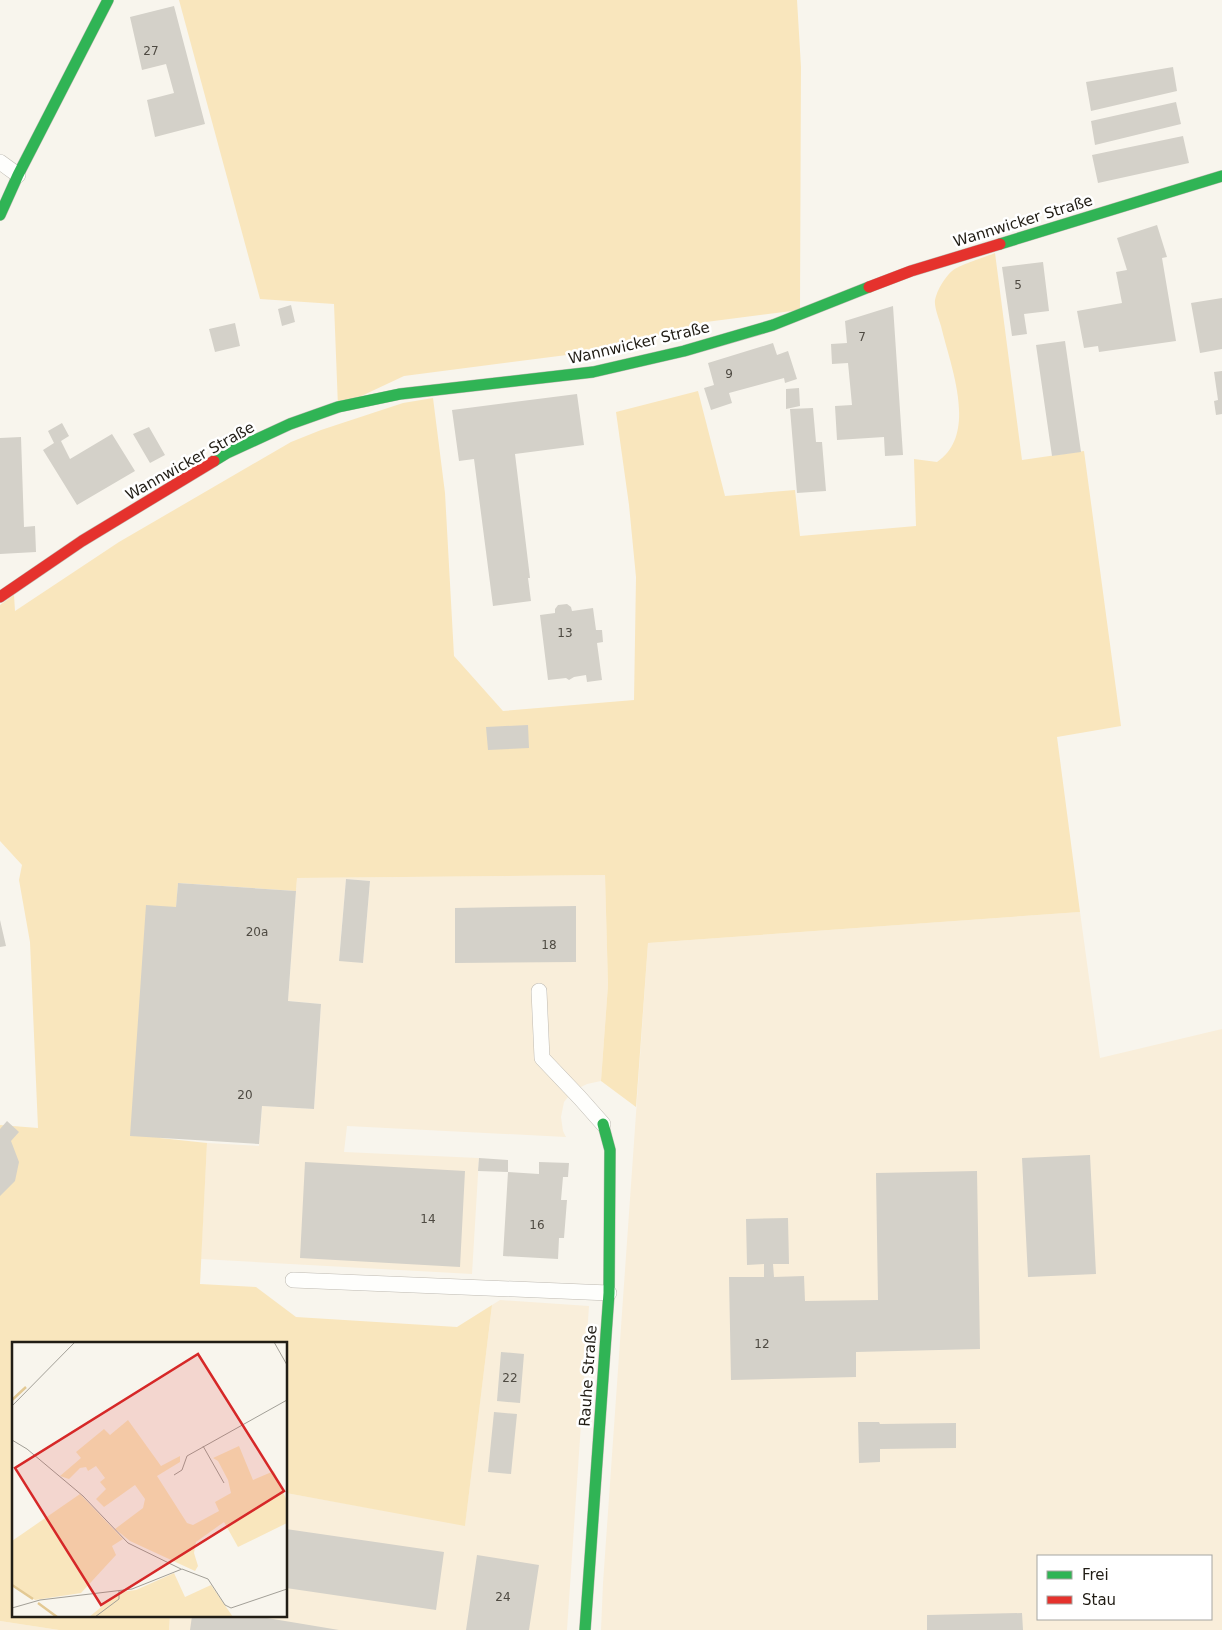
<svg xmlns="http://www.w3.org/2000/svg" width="1222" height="1630" font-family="'DejaVu Sans',sans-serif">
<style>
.built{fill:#f9eeda;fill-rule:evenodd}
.green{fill:#f9e6bd}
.building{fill:#d4d1c9}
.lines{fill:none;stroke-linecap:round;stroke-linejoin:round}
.lane-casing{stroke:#bebab2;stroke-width:16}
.fast-casing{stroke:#bebab2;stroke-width:12}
.jam-casing{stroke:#bebab2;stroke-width:12}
.lane{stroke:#fefefc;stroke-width:15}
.fast{stroke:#30b455;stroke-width:11}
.jam{stroke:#e5322d;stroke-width:11}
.labels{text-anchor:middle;stroke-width:5;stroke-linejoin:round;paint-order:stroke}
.number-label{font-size:12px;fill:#4e4a42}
.street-label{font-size:15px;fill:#211d15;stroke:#fff}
.inset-river{fill:none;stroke:#e3c994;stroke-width:2.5}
.inset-road{fill:none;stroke:#a29f97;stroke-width:1}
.view{fill:#d62828;fill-opacity:0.15;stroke:#d62828;stroke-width:2.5}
.inset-edge{fill:none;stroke:#211d15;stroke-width:2.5}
</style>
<rect width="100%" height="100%" fill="#f8f5ed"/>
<path class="built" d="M 605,875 L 608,985 L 601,1081 L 587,1084 L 573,1091 L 564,1102 L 561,1117 L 563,1131 L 566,1137 L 347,1126 L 344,1152 L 479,1158 L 472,1274 L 201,1259 L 207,1143 L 259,1146 L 262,1106 L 314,1109 L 321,1004 L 288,1001 L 297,878 ZM 346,879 L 370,881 L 363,963 L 339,960 Z
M 1080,912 L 1100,1058 L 1222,1029 L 1222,1630 L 601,1630 L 603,1583 L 648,943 ZM 1038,1556 L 1211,1556 L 1211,1619 L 1038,1619 Z
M 500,1300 L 589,1306 L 567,1630 L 169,1630 L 170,1616 L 286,1616 L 286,1493 L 465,1525 L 492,1305 Z
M 0,1621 L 59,1630 L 0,1630 Z"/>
<path class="green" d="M 179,0 L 797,0 L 801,67 L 800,310 L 706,322 L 598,351 L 404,376 L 338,407 L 334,304 L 260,299 Z
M 995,253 L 1022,460 L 1084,451 L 1121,726 L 1057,737 L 1080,912 L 648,943 L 636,1107 L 601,1081 L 608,985 L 605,875 L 297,878 L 296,891 L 178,883 L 160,1138 L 207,1143 L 200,1284 L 256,1287 L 296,1317 L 457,1327 L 492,1305 L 465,1526 L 286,1493 L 286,1344 L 14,1344 L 14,1616 L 170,1616 L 169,1630 L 59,1630 L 0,1621 L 0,1125 L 38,1128 L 30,942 L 19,880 L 22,865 L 0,841 L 0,605 L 14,595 L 15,611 L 119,542 L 291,442 L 321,430 L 403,403 L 433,398 L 445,493 L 454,656 L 503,711 L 634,700 L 636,577 L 629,505 L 616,412 L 698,391 L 725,496 L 795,490 L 800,536 L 916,526 L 914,459 L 937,462 C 979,434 950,365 941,326 C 939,319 934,307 935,300 C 937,290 945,277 952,271 C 959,265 985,257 995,253 Z"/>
<path class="building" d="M 174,6 L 205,124 L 155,137 L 147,100 L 174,93 L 166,64 L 142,70 L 130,17 Z
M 1173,67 L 1177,91 L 1091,111 L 1086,82 Z
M 1176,102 L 1181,124 L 1095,145 L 1091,121 Z
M 1183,136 L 1189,163 L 1098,183 L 1092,155 Z
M 1157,225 L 1167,257 L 1162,258 L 1176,341 L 1099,352 L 1098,346 L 1084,348 L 1077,311 L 1122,303 L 1116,272 L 1127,270 L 1117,238 Z
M 1043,262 L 1049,311 L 1024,314 L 1027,334 L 1012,336 L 1002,267 Z
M 1222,298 L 1222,349 L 1200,353 L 1191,303 Z
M 291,305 L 295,322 L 282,326 L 278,309 Z
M 893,306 L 903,455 L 885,456 L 884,437 L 837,440 L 835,406 L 852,405 L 848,363 L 832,364 L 831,344 L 847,343 L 845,321 Z
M 235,323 L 240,346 L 215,352 L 209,329 Z
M 1065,341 L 1081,452 L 1052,456 L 1036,345 Z
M 773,343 L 777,355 L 788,351 L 797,379 L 785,383 L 784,378 L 729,393 L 732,403 L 711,410 L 704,388 L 714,385 L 708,363 Z
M 1222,371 L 1222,414 L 1216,415 L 1214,401 L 1218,400 L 1214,372 Z
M 799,388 L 800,406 L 786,409 L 786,389 Z
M 577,394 L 584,445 L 515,454 L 530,578 L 528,578 L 531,601 L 493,606 L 474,459 L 459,461 L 452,410 Z
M 813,408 L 816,442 L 822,442 L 826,491 L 797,493 L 790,409 Z
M 62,423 L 69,436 L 61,441 L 70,459 L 112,434 L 135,471 L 77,505 L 43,450 L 54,443 L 48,431 Z
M 149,427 L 165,455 L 150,463 L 133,434 Z
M 21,437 L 24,527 L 35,526 L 36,552 L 0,554 L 0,438 Z
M 567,604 L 571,607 L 572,611 L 593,608 L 596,630 L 602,630 L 603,642 L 597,643 L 602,680 L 587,682 L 586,675 L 574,677 L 569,680 L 566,678 L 548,680 L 540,615 L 555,613 L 555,609 L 558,605 Z
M 528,725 L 529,748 L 488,750 L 486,727 Z
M 346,879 L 370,881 L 363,963 L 339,961 Z
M 178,883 L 296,891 L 288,1001 L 321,1004 L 314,1109 L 262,1106 L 259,1144 L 130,1136 L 146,905 L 176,907 Z
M 576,906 L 576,962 L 455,963 L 455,908 Z
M 0,920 L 6,946 L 0,947 Z
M 7,1121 L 19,1132 L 11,1141 L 19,1162 L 15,1181 L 0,1196 L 0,1129 Z
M 1090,1155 L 1096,1274 L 1028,1277 L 1022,1158 Z
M 479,1158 L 508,1160 L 508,1172 L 478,1171 Z
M 305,1162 L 465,1171 L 460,1267 L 300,1258 Z
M 539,1162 L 569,1163 L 568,1177 L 563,1177 L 561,1200 L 567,1200 L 564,1238 L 559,1238 L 558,1259 L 503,1256 L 508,1172 L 539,1174 Z
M 977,1171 L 980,1349 L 856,1352 L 856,1377 L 731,1380 L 729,1277 L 764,1277 L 764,1264 L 747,1265 L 746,1219 L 788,1218 L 789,1264 L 773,1264 L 774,1277 L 804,1276 L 805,1301 L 878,1300 L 876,1173 Z
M 501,1352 L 524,1354 L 520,1403 L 497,1401 Z
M 494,1412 L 517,1414 L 511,1474 L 488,1472 Z
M 858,1422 L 879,1422 L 880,1424 L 956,1423 L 956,1448 L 880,1449 L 880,1462 L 859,1463 Z
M 286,1529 L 444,1552 L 436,1610 L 286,1588 Z
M 477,1555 L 539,1565 L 529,1630 L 466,1630 Z
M 1022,1613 L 1023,1630 L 927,1630 L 927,1615 Z
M 192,1616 L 255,1616 L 339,1630 L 190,1630 Z"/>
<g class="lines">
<defs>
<path id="lane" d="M 0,162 L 18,175
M 539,991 L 542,1058 L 580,1098 L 603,1124
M 293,1280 L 609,1293"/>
<path id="fast" d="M 0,215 L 18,175 L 108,0
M 1000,244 L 1222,176
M 214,461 L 227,453 L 290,424 L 338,407 L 400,394 L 593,372 L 684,351 L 773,325 L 869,287
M 585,1630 L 609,1293 L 610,1150 L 603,1124"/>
<path id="jam" d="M 869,287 L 911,271 L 1000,244
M 0,597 L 82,541 L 214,461"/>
</defs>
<use href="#lane" class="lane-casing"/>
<use href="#fast" class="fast-casing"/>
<use href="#jam" class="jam-casing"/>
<use href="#lane" class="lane"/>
<use href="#fast" class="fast"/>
<use href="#jam" class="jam"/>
</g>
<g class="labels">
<g class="number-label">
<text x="151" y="55">27</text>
<text x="1018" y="289">5</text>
<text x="862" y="341">7</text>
<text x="729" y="378">9</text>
<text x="565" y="637">13</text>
<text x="257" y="936">20a</text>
<text x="549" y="949">18</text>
<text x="245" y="1099">20</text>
<text x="428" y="1223">14</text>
<text x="537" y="1229">16</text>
<text x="762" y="1348">12</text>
<text x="510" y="1382">22</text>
<text x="503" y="1601">24</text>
</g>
<g class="street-label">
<text transform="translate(1023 221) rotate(-17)" y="5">Wannwicker Straße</text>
<text transform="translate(639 343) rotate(-13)" y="5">Wannwicker Straße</text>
<text transform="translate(190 461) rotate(-29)" y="5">Wannwicker Straße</text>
<text transform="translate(588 1376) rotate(-86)" y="5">Rauhe Straße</text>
</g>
</g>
<g transform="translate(12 1342)">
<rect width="275" height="275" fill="#f8f5ed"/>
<path d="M 116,78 L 149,124 L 168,114 L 168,120 L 145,134 L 175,181 L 181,183 L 207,169 L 203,160 L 219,151 L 216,138 L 206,119 L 201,116 L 227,104 L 241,138 L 262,129 L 275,159 L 275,181 L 226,205 L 212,180 L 184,200 L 182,211 L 186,224 L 183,229 L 118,199 L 103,187 L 131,166 L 133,157 L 123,143 L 92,165 L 84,157 L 94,147 L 88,140 L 93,136 L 84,124 L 76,129 L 74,125 L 68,126 L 57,137 L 48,134 L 69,116 L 64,110 L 92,87 L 98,93 ZM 68,152 L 111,197 L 100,204 L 104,213 L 69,251 L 23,258 L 0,242 L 0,199 ZM 162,231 L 173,255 L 199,243 L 221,275 L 77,275 L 108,250 L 124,248 Z" fill="#f9e6bd"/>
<path class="inset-river" d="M 0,58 L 14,45M 0,243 L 21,257M 26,261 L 45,275"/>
<path class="inset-road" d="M 262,0 L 275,23M 0,64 L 63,0M 0,98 L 15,107 L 71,154 L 116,201 L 169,227M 191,104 L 212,141M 162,133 L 170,128 L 175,114 L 275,58M 0,266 L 28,258 L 120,247 L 170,227 L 196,237 L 213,263 L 219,266 L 275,247M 83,275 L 107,257 L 107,249"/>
<path class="view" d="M 186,12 L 272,149 L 89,263 L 3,126 Z"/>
<rect width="275" height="275" class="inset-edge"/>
</g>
<rect x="1037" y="1555" width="175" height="65" fill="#ffffff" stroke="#a6a5a1"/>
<rect x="1047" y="1571" width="25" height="8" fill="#30b455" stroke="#a6a5a1"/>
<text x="1082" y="1580" font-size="15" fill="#211d15">Frei</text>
<rect x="1047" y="1596" width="25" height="8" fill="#e5322d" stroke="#a6a5a1"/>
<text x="1082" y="1605" font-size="15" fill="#211d15">Stau</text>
</svg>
